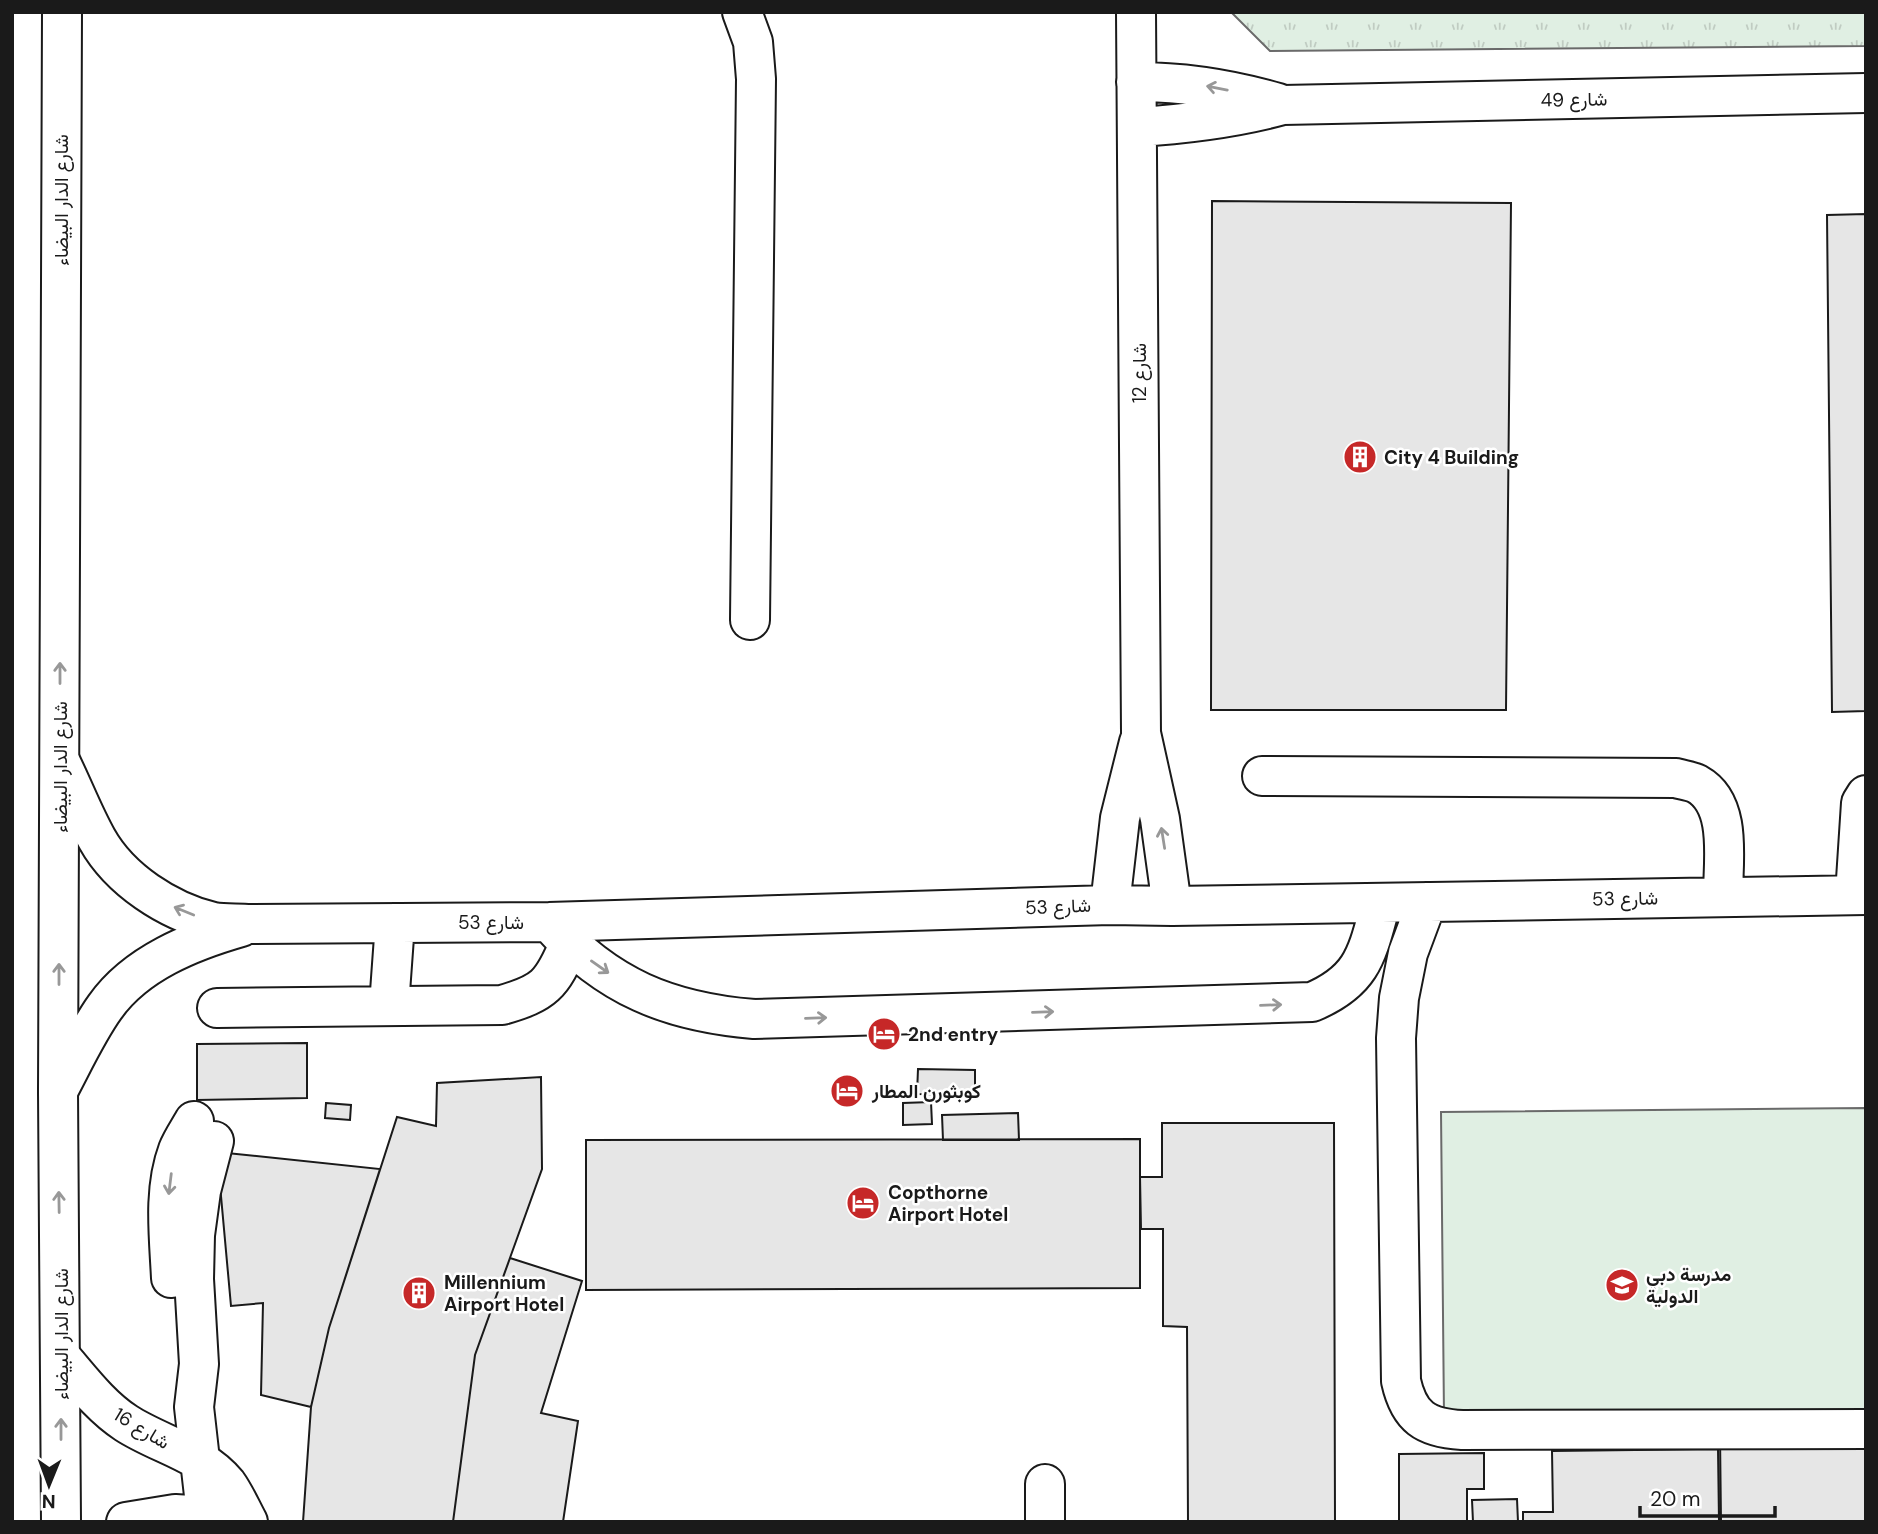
<svg xmlns="http://www.w3.org/2000/svg" width="1878" height="1534" font-family="'DM Sans',Vazirmatn,sans-serif">
<style>
.grass{fill:#e0efe3;stroke:#6a6a6a;stroke-width:2}
.park{fill:url(#park-tufts);stroke:#6a6a6a;stroke-width:2}
.building{fill:#e6e6e6;stroke:#1a1a1a;stroke-width:2}
.lines{fill:none;stroke-linecap:round;stroke-linejoin:round}
.minor-casing{stroke:#1a1a1a;stroke-width:42}
.major-casing{stroke:#1a1a1a;stroke-width:42}
.minor{stroke:#fff;stroke-width:38}
.major{stroke:#fff;stroke-width:38}
.oneway{stroke:#989898}
.labels{text-anchor:middle;stroke-width:5;stroke-linejoin:round;paint-order:stroke}
.street-label{font-size:19px;fill:#1a1a1a;stroke:#fff}
.poi-label{font-size:19px;font-weight:bold;fill:#1a1a1a;stroke:#fff;text-anchor:start}
</style>
<defs>
<pattern id="park-tufts" width="24" height="20" patternUnits="userSpaceOnUse" patternTransform="scale(1.75)"><rect width="24" height="20" fill="#e0efe3"/><path d="M3 7l-1-3M5 7V3M7 7l1-3M15 17l-1-3M17 17v-4M19 17l1-3" fill="none" stroke="#c0ccc2"/></pattern>
</defs>
<rect width="100%" height="100%" fill="#fff"/>
<path class="grass" d="M 1866,1108 L 1866,1412 L 1444,1416 L 1441,1112 Z"/>
<path class="park" d="M 1231,12 L 1866,12 L 1866,46 L 1270,51 Z"/>
<path class="building" d="M 1212,201 L 1511,203 L 1506,710 L 1211,710 Z
M 1866,214 L 1866,711 L 1832,712 L 1827,215 Z
M 307,1043 L 307,1098 L 197,1100 L 197,1044 Z
M 918,1069 L 975,1070 L 975,1095 L 917,1094 Z
M 541,1077 L 542,1169 L 475,1355 L 453,1522 L 303,1522 L 311,1407 L 329,1328 L 397,1117 L 436,1126 L 437,1083 Z
M 931,1102 L 932,1124 L 903,1125 L 903,1103 Z
M 326,1103 L 351,1105 L 350,1120 L 325,1118 Z
M 1018,1113 L 1019,1140 L 943,1140 L 942,1115 Z
M 1162,1123 L 1334,1123 L 1335,1522 L 1188,1522 L 1187,1327 L 1163,1326 L 1163,1229 L 1141,1229 L 1140,1177 L 1162,1177 Z
M 1140,1139 L 1140,1288 L 586,1290 L 586,1140 Z
M 217,1152 L 380,1169 L 329,1328 L 311,1407 L 261,1395 L 263,1303 L 231,1306 Z
M 510,1258 L 582,1281 L 541,1413 L 578,1421 L 563,1522 L 453,1522 L 475,1355 Z
M 1866,1433 L 1866,1522 L 1721,1522 L 1720,1435 Z
M 1718,1449 L 1719,1522 L 1523,1522 L 1523,1512 L 1553,1512 L 1552,1451 Z
M 1484,1453 L 1484,1489 L 1467,1489 L 1467,1522 L 1399,1522 L 1399,1454 Z
M 1517,1499 L 1518,1522 L 1473,1522 L 1472,1500 Z"/>
<g class="lines">
<defs>
<path id="minor" d="M 742,12 L 753,42 L 756,79 L 750,620
M 1136,12 L 1141,733 L 1160,819 L 1172,906
M 1136,82 C 1186,82 1230,89 1278,103
M 1137,127 C 1187,124 1235,118 1283,105 L 1866,93
M 60,761 C 73,787 83,814 97,839 C 120,880 168,911 213,922 C 224,924 238,923 250,924 L 549,922 L 1110,905 L 1172,906 L 1866,895
M 1262,776 L 1676,778 C 1682,780 1691,781 1697,784 C 1733,804 1723,861 1723,895
M 1855,895 L 1861,803 L 1866,795
M 1427,902 L 1408,953 L 1399,998 L 1396,1038 L 1401,1381 C 1409,1417 1425,1428 1462,1430 L 1866,1429
M 1110,905 L 1120,818 L 1139,742
M 549,922 C 607,987 669,1012 754,1019 L 1312,1002 C 1364,980 1367,953 1381,903
M 389,1006 L 395,923
M 217,1008 L 502,1005 C 544,993 552,985 569,944
M 58,1091 C 73,1063 87,1032 105,1007 C 136,963 192,941 241,927
M 171,1278 C 169,1236 163,1190 178,1150 C 182,1140 189,1130 194,1121
M 61,1357 C 81,1380 100,1406 126,1423 C 158,1444 202,1453 227,1484 C 235,1495 241,1509 248,1522
M 1045,1484 L 1045,1522
M 126,1522 L 175,1514 L 206,1516
M 207,1522 L 194,1407 L 199,1364 L 194,1279 L 195,1235 L 201,1191 L 214,1141"/>
<path id="major" d="M 61,1522 L 58,1091 L 62,12"/>
</defs>
<use href="#minor" class="minor-casing"/>
<use href="#major" class="major-casing"/>
<use href="#minor" class="minor"/>
<use href="#major" class="major"/>
</g>
<defs><path id="oneway-shaft" d="M-6 0H5M1.5-3L5.5 0L1.5 3" fill="none" stroke-width="1.6" stroke-linecap="round" stroke-linejoin="round" transform="scale(1.75)"/></defs>
<g class="oneway">
<use href="#oneway-shaft" transform="translate(1217 88) rotate(-169)"/>
<use href="#oneway-shaft" transform="translate(60 673) rotate(-90)"/>
<use href="#oneway-shaft" transform="translate(1163 838) rotate(-99)"/>
<use href="#oneway-shaft" transform="translate(184 911) rotate(-158)"/>
<use href="#oneway-shaft" transform="translate(600 967) rotate(35)"/>
<use href="#oneway-shaft" transform="translate(59 974) rotate(-90)"/>
<use href="#oneway-shaft" transform="translate(1271 1005) rotate(-2)"/>
<use href="#oneway-shaft" transform="translate(1043 1012) rotate(-2)"/>
<use href="#oneway-shaft" transform="translate(816 1018) rotate(-2)"/>
<use href="#oneway-shaft" transform="translate(170 1184) rotate(97)"/>
<use href="#oneway-shaft" transform="translate(59 1202) rotate(-91)"/>
<use href="#oneway-shaft" transform="translate(61 1429) rotate(-90)"/>
</g>
<defs>
<symbol id="building-disc" viewBox="-11 -11 22 22"><circle r="9.5" fill="#c62828" stroke="#fff"/><path d="M-4-6H4V6H1V3H-1V6H-4ZM-2.5-4.3h1.7v1.8h-1.7ZM.8-4.3h1.7v1.8H.8ZM-2.5-1h1.7V.8h-1.7ZM.8-1h1.7V.8H.8Z" fill="#fff"/></symbol>
<symbol id="hotel-disc" viewBox="-11 -11 22 22"><circle r="9.5" fill="#c62828" stroke="#fff"/><path d="M-6-4.5h1.5V1H6V5H4.5V3h-9V5H-6ZM-4 0a1.8 1.8 0 1 1 3.6 0ZM.5 0V-2.5h3Q6-2.5 6 0Z" fill="#fff"/></symbol>
<symbol id="school-disc" viewBox="-11 -11 22 22"><circle r="9.5" fill="#c62828" stroke="#fff"/><path d="M0-5L7-2L0 1L-7-2ZM-4 1L0 2.5L4 1V4Q0 6-4 4Z" fill="#fff"/></symbol>
</defs>
<g fill-rule="evenodd">
<use href="#building-disc" x="1341" y="438" width="38" height="38"/>
<use href="#hotel-disc" x="865" y="1015" width="38" height="38"/>
<use href="#hotel-disc" x="828" y="1072" width="38" height="38"/>
<use href="#hotel-disc" x="844" y="1184" width="38" height="38"/>
<use href="#school-disc" x="1603" y="1266" width="38" height="38"/>
<use href="#building-disc" x="400" y="1274" width="38" height="38"/>
</g>
<g class="labels">
<g class="street-label">
<text transform="translate(1574 99) rotate(-1)" y="7">شارع 49</text>
<text transform="translate(61 200) rotate(-90)" y="7">شارع الدار البيضاء</text>
<text transform="translate(1139 373) rotate(-90)" y="7">شارع 12</text>
<text transform="translate(60 767) rotate(-90)" y="7">شارع الدار البيضاء</text>
<text transform="translate(1625 898) rotate(-1)" y="7">شارع 53</text>
<text transform="translate(1058 906) rotate(-2)" y="7">شارع 53</text>
<text x="491" y="929">شارع 53</text>
<text transform="translate(61 1334) rotate(-90)" y="7">شارع الدار البيضاء</text>
<text transform="translate(142 1428) rotate(31)" y="7">شارع 16</text>
</g>
<g class="poi-label">
<text x="1384" y="464">City 4 Building</text>
<text x="908" y="1041">2nd entry</text>
<text x="872" y="1098">كوبثورن المطار</text>
<text x="888" y="1199">Copthorne<tspan x="888" dy="22">Airport Hotel</tspan></text>
<text x="1646" y="1281">مدرسة دبي<tspan x="1646" dy="22">الدولية</tspan></text>
<text x="444" y="1289">Millennium<tspan x="444" dy="22">Airport Hotel</tspan></text>
</g>
</g>
<rect width="1878" height="1534" fill="none" stroke="#1a1a1a" stroke-width="28"/>
<g transform="translate(49 1485) rotate(181)" stroke="#ffffff" stroke-width="5" paint-order="stroke">
<path d="M0-5L12 26L0 18L-12 26Z" fill="#1a1a1a"/>
<text y="-10" font-size="19" font-weight="bold" text-anchor="middle" fill="#1a1a1a">N</text>
</g>
<path d="M1640 1506v10h135v-10" fill="none" stroke="#1a1a1a" stroke-width="3.5"/>
<text x="1650" y="1506" font-size="21" fill="#1a1a1a" stroke="#ffffff" stroke-width="5" paint-order="stroke">20 m</text>
</svg>
